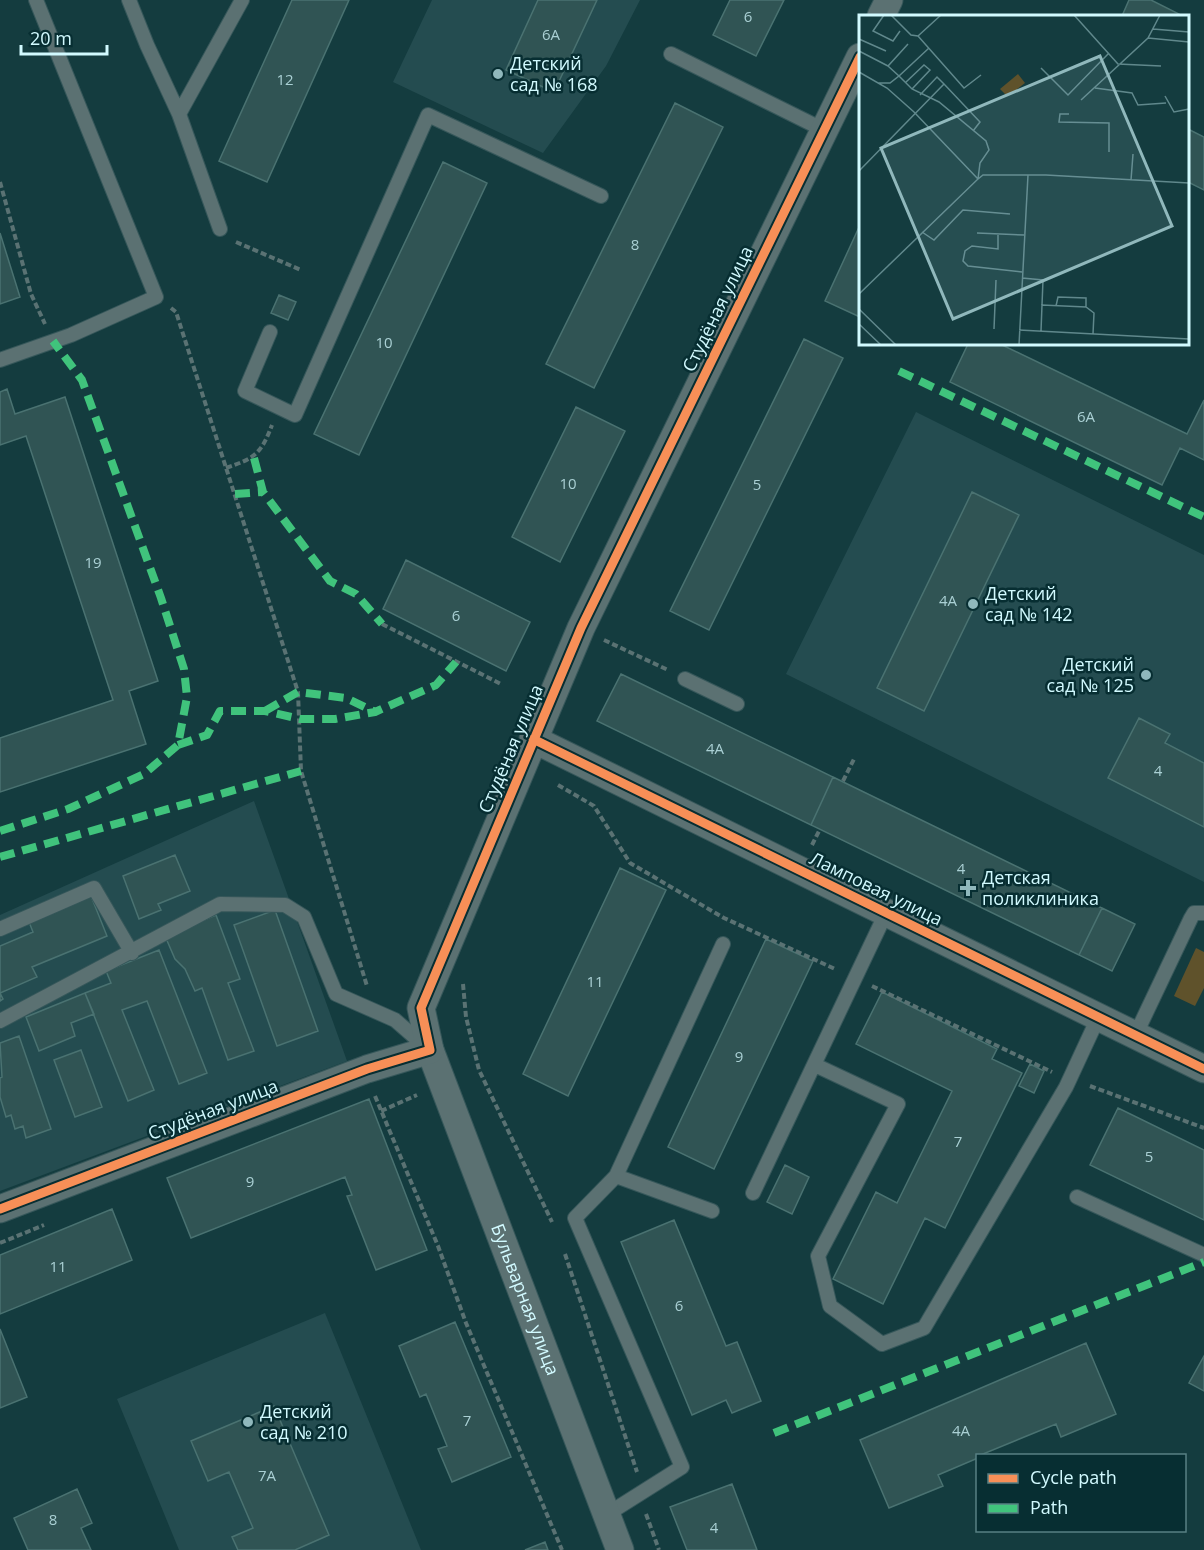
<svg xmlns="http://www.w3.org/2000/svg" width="1204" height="1550" font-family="'Open Sans',sans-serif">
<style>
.built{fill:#244c50}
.green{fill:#5f522b}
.building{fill:#305454;stroke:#4a7271;stroke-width:1.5}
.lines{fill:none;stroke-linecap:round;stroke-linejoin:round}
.lane-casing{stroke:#36575a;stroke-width:16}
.street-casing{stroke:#36575a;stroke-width:29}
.path{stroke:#5a7273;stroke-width:4;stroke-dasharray:6 3;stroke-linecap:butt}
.lane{stroke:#5b7172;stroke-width:14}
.street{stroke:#5b7172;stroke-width:27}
.quiet{stroke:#40c37c;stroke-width:8;stroke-dasharray:15 8;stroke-linecap:butt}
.cycleway-casing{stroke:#072e32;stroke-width:13}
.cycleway{stroke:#f78f57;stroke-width:9}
.poi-dot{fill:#90b8bc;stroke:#072e32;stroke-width:2}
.labels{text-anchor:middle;stroke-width:5;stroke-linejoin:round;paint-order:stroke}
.number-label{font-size:15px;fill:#aad0d4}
.poi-label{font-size:18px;fill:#d2faff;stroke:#072e32;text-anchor:start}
.street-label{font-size:18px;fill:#d2faff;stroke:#072e32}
.inset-road{fill:none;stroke:#60888c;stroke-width:1.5}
.view{fill:#90b8bc;fill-opacity:0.15;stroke:#90b8bc;stroke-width:3}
.inset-edge{fill:none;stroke:#d2faff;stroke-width:3}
</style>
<rect width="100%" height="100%" fill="#143c3f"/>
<path class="built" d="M 432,0 L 640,0 L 606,66 L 543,153 L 393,82 Z
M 916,412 L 1204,555 L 1204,882 L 786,674 Z
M 254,801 L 347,1061 L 0,1191 L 0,915 Z
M 325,1313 L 421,1550 L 179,1550 L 117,1399 Z"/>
<path class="green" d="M 1196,948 L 1204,952 L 1204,988 L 1195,1006 L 1174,996 Z"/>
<path class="building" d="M 292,0 L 349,0 L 267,182 L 219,161 Z
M 538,0 L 597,0 L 554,92 L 506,70 Z
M 730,0 L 784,0 L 756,56 L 713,35 Z
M 1129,0 L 1151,0 L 1179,14 L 1178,16 L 1122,16 Z
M 675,103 L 723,127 L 594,388 L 546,364 Z
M 1188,129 L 1204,137 L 1204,190 L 1188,182 Z
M 443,162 L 487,183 L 359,455 L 314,434 Z
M 860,225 L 860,317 L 825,301 Z
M 0,233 L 20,297 L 0,304 Z
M 279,295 L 296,302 L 288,320 L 271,313 Z
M 804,339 L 843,358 L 709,630 L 670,611 Z
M 968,344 L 1000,344 L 1187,434 L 1204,400 L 1204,460 L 1180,448 L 1162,485 L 950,382 Z
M 7,389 L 15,414 L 65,397 L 158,681 L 129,691 L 146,744 L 0,792 L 0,738 L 113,700 L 26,436 L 0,445 L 0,392 Z
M 576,407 L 625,431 L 560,562 L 512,537 Z
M 972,492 L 1019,515 L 924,711 L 877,688 Z
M 406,560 L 530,622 L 506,671 L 383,609 Z
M 621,674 L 833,777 L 811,825 L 597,721 Z
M 1139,718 L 1170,734 L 1165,743 L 1204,763 L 1204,827 L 1108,778 Z
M 833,777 L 1102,908 L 1079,955 L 811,825 Z
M 175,855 L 190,891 L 158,904 L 161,910 L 139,919 L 123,876 Z
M 620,868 L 666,890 L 568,1096 L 523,1074 Z
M 91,896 L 107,936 L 32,967 L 37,977 L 0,993 L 3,999 L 0,1001 L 0,946 L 33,932 L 29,922 Z
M 1102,908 L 1135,924 L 1112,971 L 1079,955 Z
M 275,910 L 318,1031 L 277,1046 L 234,925 Z
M 216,915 L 240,979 L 228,983 L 254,1051 L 228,1060 L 202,988 L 195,991 L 185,969 L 175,959 L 165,936 Z
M 766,939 L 813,961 L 714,1169 L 668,1147 Z
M 159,950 L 207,1073 L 179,1084 L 147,1001 L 122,1010 L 154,1090 L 128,1101 L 85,993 L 111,983 L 106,971 Z
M 882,992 L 997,1049 L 992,1059 L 1022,1073 L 945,1228 L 925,1218 L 883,1304 L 833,1279 L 876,1192 L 897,1203 L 952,1091 L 856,1044 Z
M 85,993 L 94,1014 L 71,1023 L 75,1036 L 39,1051 L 26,1017 Z
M 19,1036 L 51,1129 L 26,1138 L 23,1126 L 15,1129 L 11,1115 L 6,1117 L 0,1097 L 0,1078 L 2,1077 L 0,1043 Z
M 81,1050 L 102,1107 L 75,1117 L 54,1060 Z
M 1030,1064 L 1044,1071 L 1034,1093 L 1019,1086 Z
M 369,1099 L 427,1250 L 376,1270 L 347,1196 L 352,1195 L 345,1177 L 191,1238 L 167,1178 Z
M 1118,1108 L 1204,1150 L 1204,1220 L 1090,1165 Z
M 785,1165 L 809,1177 L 792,1214 L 767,1202 Z
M 112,1209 L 132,1260 L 0,1314 L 0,1255 Z
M 674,1220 L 726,1346 L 737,1342 L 761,1401 L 732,1413 L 726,1400 L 692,1415 L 621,1242 Z
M 455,1322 L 511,1457 L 452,1482 L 438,1449 L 447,1446 L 426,1394 L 420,1397 L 399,1346 Z
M 0,1329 L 27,1397 L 0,1408 Z
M 1086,1343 L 1116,1414 L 1061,1437 L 1056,1424 L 978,1456 L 978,1458 L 938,1475 L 943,1486 L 889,1508 L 860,1440 Z
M 1204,1356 L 1204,1391 L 1189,1383 Z
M 274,1406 L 329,1535 L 295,1550 L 238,1550 L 232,1537 L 253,1528 L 229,1472 L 208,1481 L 191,1441 Z
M 732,1484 L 757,1550 L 687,1550 L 670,1507 Z
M 77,1489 L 92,1523 L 81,1528 L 91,1550 L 28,1550 L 14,1518 Z
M 545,1542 L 548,1550 L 525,1550 Z"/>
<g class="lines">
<defs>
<path id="lane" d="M 129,0 L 147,45 L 179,114 L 220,229
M 671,54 L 824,130
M 179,114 L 242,0
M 270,332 L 245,391 L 295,415 L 428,115 L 601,196
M 0,360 L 71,335 L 156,297 L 36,0
M 685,679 L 737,704
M 0,929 L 94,888 L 132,953
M 0,1021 L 220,904 L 285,905 L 304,917 L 336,994 L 395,1020 L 426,1047
M 1135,1036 L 1191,918 L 1194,913 L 1204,913
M 815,1065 L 898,1104 L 818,1256 L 830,1306 L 882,1344 L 924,1328 L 1066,1087 L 1098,1018
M 616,1176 L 712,1211
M 753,1193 L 886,913
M 1077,1197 L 1204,1255
M 606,1515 L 682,1467 L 575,1218 L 616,1176 L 723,944"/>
<g id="street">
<path d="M 881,16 L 889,0"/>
<path d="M 533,739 L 1204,1069"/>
<path id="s1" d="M 430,1050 L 620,1550"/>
<path d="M 0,1209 L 367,1069 L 430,1050 L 421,1008 L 581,628 L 860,57"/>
</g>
</defs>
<use href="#lane" class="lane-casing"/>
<use href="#street" class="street-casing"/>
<path class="path" d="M 0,182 L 31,294 L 45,324
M 236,242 L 301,270
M 171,308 L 176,312 L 298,692 L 301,771 L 367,986
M 226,468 C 255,458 261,454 272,425
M 382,624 L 501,684
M 604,640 L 668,670
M 843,781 L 854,759
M 558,785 L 594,806 L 630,863 L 724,918 L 835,969
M 812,845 L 820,829
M 463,984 L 466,1017 L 479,1070 L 552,1222
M 872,986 L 1052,1072
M 1090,1086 L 1204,1128
M 375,1096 L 438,1246 L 466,1323 L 562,1550
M 381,1111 L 417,1095
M 0,1243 L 44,1225
M 565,1254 L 637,1472
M 646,1514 L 659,1550"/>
<use href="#lane" class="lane"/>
<use href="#street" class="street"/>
<path class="quiet" d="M 899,371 L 1204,517
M 254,458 L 263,492 L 330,581 L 356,594 L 382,624
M 235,494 L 263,492
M 265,711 L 298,692 L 346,698 L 375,712
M 178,745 L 207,735 L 220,711 L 265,711 L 300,719 L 335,719 L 375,712 L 436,685 L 456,662
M 0,831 L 68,809 L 144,774 L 178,745 L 187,697 L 184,669 L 161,598 L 82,380 L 53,341
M 0,857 L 301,771
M 774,1433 L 1204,1262"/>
<defs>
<path id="cycleway" d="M 533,739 L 1204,1069
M 0,1209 L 367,1069 L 430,1050 L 421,1008 L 581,628 L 860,57"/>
</defs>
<use href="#cycleway" class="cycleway-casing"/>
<use href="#cycleway" class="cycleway"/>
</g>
<g class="poi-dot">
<circle cx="498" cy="74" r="6"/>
<circle cx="973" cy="604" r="6"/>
<circle cx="1146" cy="675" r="6"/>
<path d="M965 879h6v6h6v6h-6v6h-6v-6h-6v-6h6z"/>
<circle cx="248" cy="1422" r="6"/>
</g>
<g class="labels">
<g class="number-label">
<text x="748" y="22">6</text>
<text x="551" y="40">6А</text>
<text x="285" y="85">12</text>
<text x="635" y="250">8</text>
<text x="384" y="348">10</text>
<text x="1086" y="422">6А</text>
<text x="568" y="489">10</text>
<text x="757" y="490">5</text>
<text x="93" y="568">19</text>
<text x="948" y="606">4А</text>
<text x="456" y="621">6</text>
<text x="715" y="754">4А</text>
<text x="1158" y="776">4</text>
<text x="961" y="874">4</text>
<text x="595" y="987">11</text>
<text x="739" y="1062">9</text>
<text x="958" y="1147">7</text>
<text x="1149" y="1162">5</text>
<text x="250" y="1187">9</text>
<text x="58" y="1272">11</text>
<text x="679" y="1311">6</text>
<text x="467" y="1426">7</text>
<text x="961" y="1436">4А</text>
<text x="267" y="1481">7А</text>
<text x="53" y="1525">8</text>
<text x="714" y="1533">4</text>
</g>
<g class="poi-label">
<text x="510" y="70">Детский<tspan x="510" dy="21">сад № 168</tspan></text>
<text x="985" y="600">Детский<tspan x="985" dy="21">сад № 142</tspan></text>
<text x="1134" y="671" text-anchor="end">Детский<tspan x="1134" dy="21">сад № 125</tspan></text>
<text x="982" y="884">Детская<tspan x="982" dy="21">поликлиника</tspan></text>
<text x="260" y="1418">Детский<tspan x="260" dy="21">сад № 210</tspan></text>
</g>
<g class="street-label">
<text transform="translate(718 309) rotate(-64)" y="6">Студёная улица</text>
<text transform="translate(511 749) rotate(-67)" y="6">Студёная улица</text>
<text transform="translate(876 889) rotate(26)" y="6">Ламповая улица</text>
<text transform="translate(213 1110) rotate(-21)" y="6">Студёная улица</text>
<text dy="6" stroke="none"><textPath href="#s1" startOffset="267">Бульварная улица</textPath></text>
</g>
</g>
<g transform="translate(859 15)">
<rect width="330" height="330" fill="#143c3f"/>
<path d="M 159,59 L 166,68 L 152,79 L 146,79 L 141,74 Z" fill="#5f522b"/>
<path class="inset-road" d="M 25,0 L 14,16 L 34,26 L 41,16M 32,0 L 52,20 L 59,21M 215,0 L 259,49 L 302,51M 294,14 L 330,17M 59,21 L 105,73 L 122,60M 59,21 L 82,0M 289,23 L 330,27M 0,24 L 27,36M 0,36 L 29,51 L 49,29M 29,51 L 40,61 L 70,33M 182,53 L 209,80 L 250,38M 0,57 L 28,73 L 55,97 L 119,164 L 124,160 L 187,160 L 330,168M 46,68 L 65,50 L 71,55 L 53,74M 85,69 L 121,107 L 114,116M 236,73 L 273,78 L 279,90 L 307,88M 306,81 L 315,97 L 330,94M 222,85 L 289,23 L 301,0M 210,99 L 201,99 L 200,107 L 250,108 L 250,137M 0,156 L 85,69 L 78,62 L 61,80M 272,165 L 274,139M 63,217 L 75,225 L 104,195 L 151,199M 118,218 L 165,220M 139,220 L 139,234 L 113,231 L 106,236 L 104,246 L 109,251 L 163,257M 163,263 L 184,265 L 183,290M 0,279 L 119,164 L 121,148 L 130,135 L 127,126 L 80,87 L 53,74 L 40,61 L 31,68 L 19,68M 197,291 L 199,282 L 227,283 L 227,292M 0,294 L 37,330M 0,309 L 22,330M 135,314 L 137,265M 160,315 L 330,324M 182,316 L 183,290 L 227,292 L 235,298 L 234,319M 160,330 L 169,160"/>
<path class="view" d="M 241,41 L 313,211 L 94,304 L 22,133 Z"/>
<rect width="330" height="330" class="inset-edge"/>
</g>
<rect x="976" y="1454" width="210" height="78" fill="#072e32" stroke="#588084" stroke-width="1.5"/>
<rect x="988" y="1474" width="30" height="9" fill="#f78f57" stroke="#588084" stroke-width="1.5"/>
<text x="1030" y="1484" font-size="18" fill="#d2faff">Cycle path</text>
<rect x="988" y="1504" width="30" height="9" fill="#40c37c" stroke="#588084" stroke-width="1.5"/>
<text x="1030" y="1514" font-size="18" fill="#d2faff">Path</text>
<path d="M21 45v9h86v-9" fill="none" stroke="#d2faff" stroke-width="3"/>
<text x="30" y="45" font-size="18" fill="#d2faff" stroke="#072e32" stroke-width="4.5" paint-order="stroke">20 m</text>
</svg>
